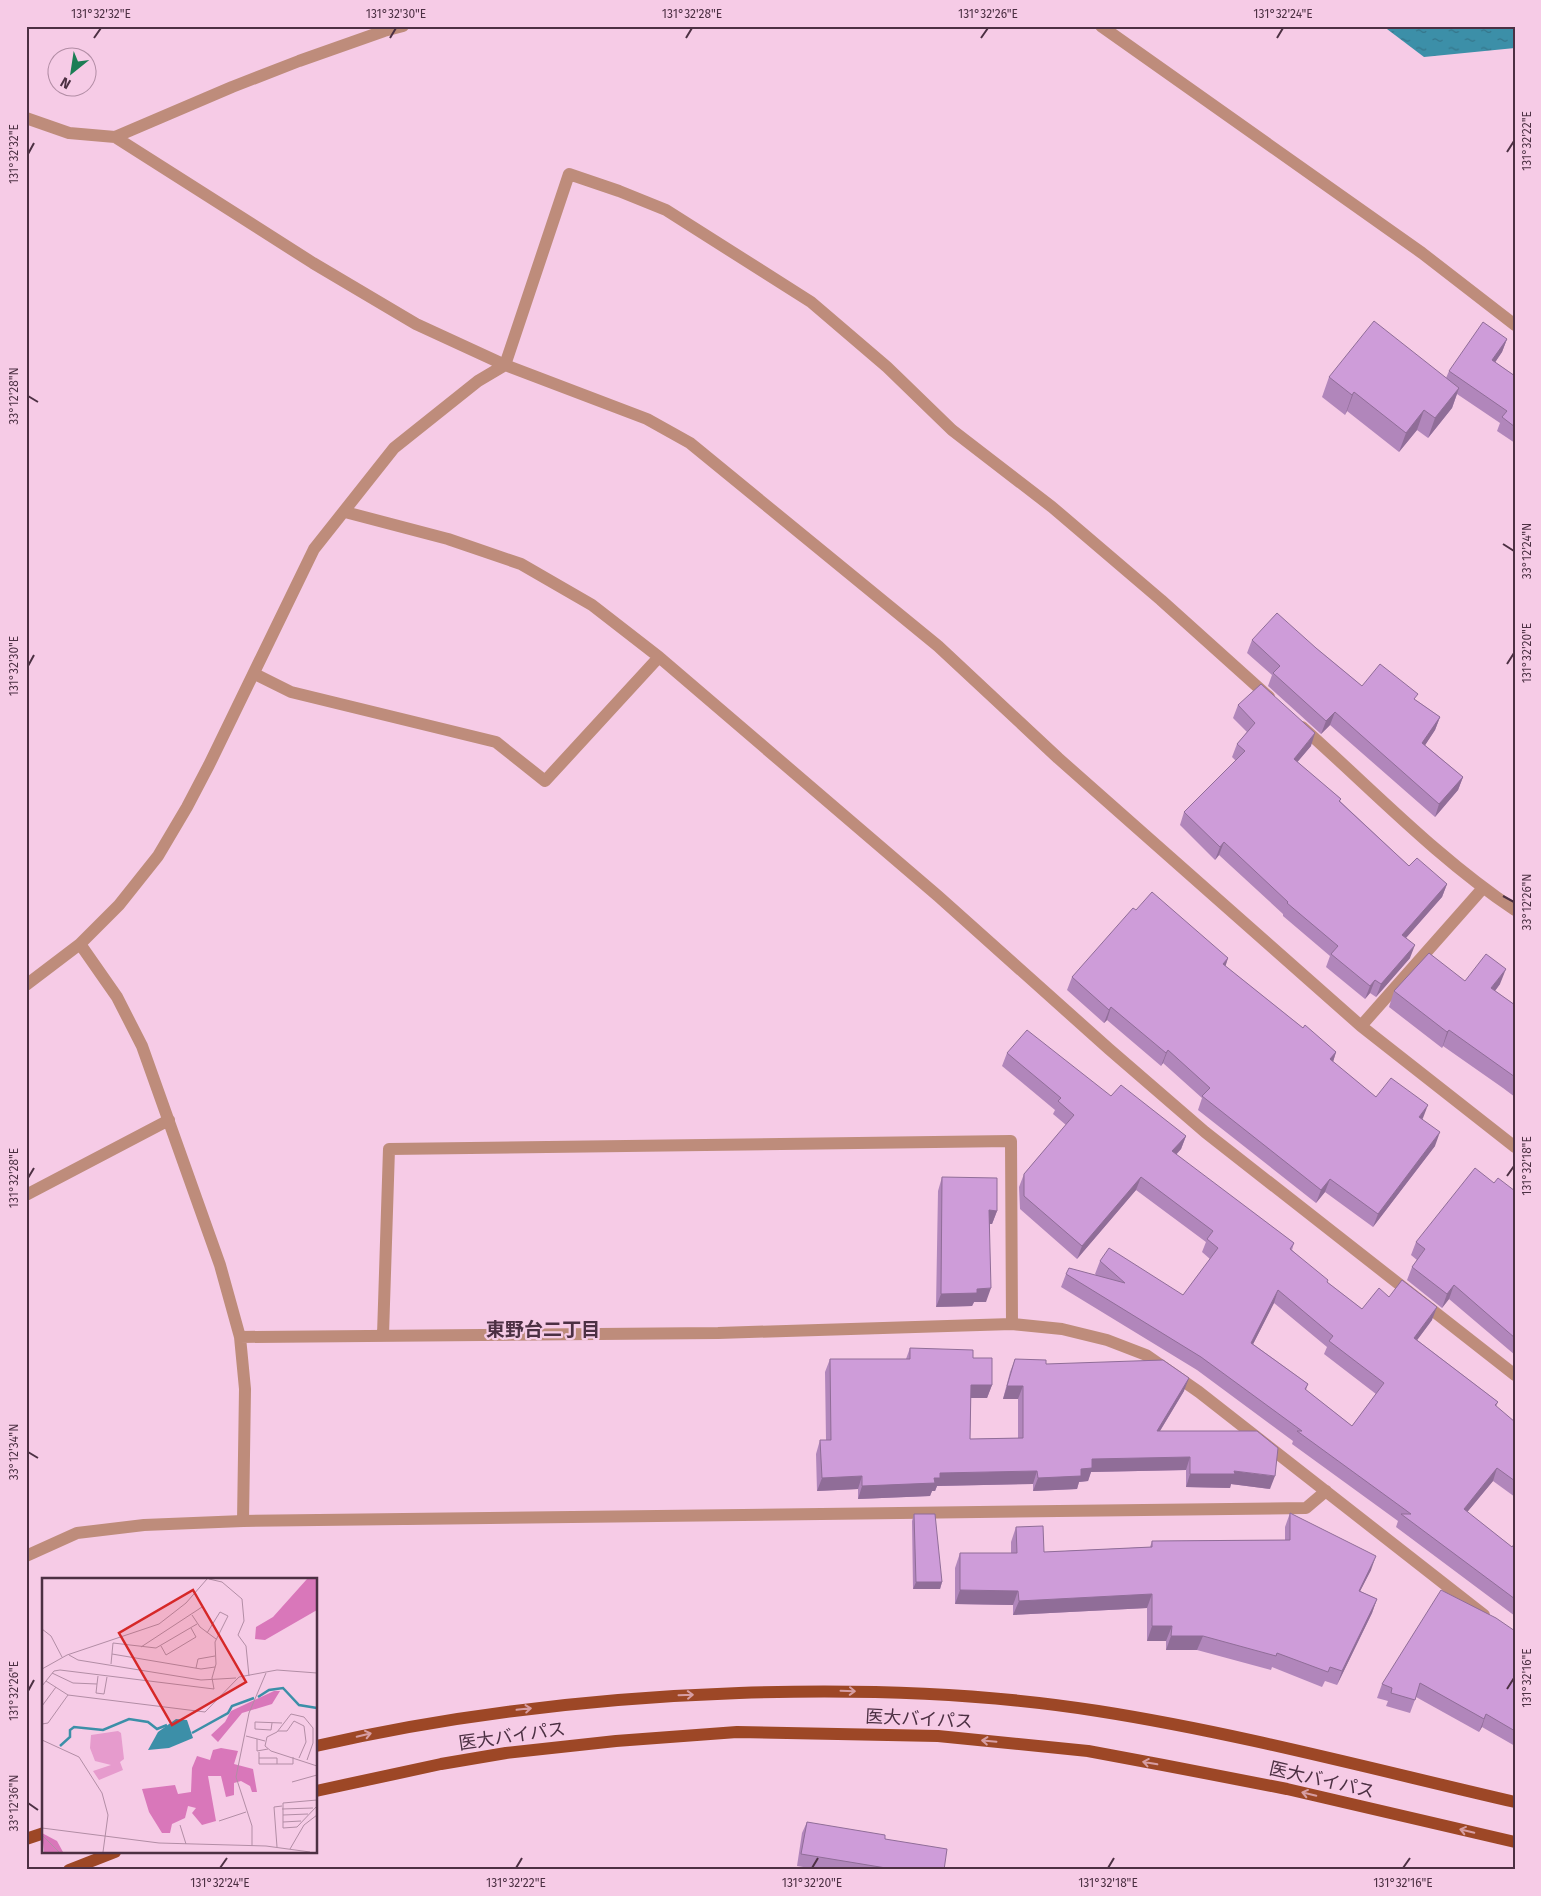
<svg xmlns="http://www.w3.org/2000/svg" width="1541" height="1896" font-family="'Fira Sans','Noto Sans JP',sans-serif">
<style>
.water{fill:url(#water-ripples)}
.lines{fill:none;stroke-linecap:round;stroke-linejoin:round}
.minor{stroke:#be8c7b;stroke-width:12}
.major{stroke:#9d4726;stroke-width:12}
.wall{fill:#b186bb;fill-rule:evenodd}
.shaded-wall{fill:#906d98}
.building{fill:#ce9cd9;stroke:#906d98;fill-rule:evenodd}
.oneway{stroke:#d79da3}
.ticks{fill:none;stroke:#4c3043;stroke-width:2}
.labels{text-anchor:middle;stroke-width:4.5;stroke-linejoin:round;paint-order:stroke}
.street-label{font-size:18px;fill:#4c3043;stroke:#f6cbe6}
.neighbourhood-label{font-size:19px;font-weight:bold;fill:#4c3043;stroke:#f6cbe6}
.inset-river{fill:none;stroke:#3c8fa8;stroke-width:2.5}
.inset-road{fill:none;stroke:#b28da5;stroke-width:1}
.view{fill:#d62828;fill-opacity:0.15;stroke:#d62828;stroke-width:2.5}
.inset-edge{fill:none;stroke:#4c3043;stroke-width:2.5}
.neatline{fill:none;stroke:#4c3043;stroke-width:2}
.ticks-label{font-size:12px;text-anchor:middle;fill:#4c3043}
</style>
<defs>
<pattern id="water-ripples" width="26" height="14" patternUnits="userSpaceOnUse" patternTransform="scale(1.25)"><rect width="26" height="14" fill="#3c8fa8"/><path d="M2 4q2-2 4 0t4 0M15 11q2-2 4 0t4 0" fill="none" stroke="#35758a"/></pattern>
</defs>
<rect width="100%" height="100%" fill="#f6cbe6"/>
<path class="water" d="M 1383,26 L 1515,26 L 1515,48 L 1424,57 Z"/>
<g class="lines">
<path class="minor" d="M 1101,26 L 1422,253 L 1515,325
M 26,118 L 69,133 L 115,137 L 232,87 L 299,61 L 384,31 L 403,26
M 115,137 L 313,263 L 416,324 L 505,365 L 647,419 L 690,443 L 938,646 L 1058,758 L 1361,1026 L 1515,1147
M 345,512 L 448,539 L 521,564 L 592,605 L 659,657 L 938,896 L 1109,1049 L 1205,1132 L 1515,1375
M 255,674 L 291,692 L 496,742 L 545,781 L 659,657
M 1302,727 C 1372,789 1437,858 1515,910
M 80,944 L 117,997 L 142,1046 L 220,1265 L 240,1337 L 245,1389 L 243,1521
M 26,985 L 80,944 L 119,905 L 158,856 L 187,807 L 209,765 L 314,549 L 394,448 L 478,381 L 505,365 L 569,174 L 619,191 L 666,210 L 811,302 L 887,367 L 952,430 L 1052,507 L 1161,600 L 1269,697
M 1361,1026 L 1483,888
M 26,1195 L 169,1120
M 383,1335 L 389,1149 L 1011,1141 L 1012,1324
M 240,1337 L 718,1333 L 1012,1324 L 1062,1329 L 1107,1340 L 1146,1355 L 1199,1392 L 1484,1615
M 26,1556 L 77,1533 L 144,1525 L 243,1521 L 1306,1508 L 1326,1491"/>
<path class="major" d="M 316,1746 C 455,1714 596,1698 739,1693 C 859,1689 979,1692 1098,1711 C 1238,1733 1376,1770 1515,1802
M 316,1791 L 441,1764 L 506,1753 L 616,1741 L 737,1732 L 938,1736 L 1088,1751 L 1163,1765 L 1287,1789 L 1515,1842
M 26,1839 L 44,1833
M 69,1870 L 115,1852"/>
</g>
<path class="wall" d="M 1507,339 L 1502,352 L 1495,362 L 1515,376 L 1515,443 L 1497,431 L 1500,423 L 1457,394 L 1452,408 L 1428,438 L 1417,430 L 1399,452 L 1347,411 L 1345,415 L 1322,397 L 1329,377 L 1446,378 L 1449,371 Z
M 1252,640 L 1316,648 L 1362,686 L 1416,700 L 1440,717 L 1435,730 L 1425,745 L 1463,777 L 1458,790 L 1435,817 L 1330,725 L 1321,734 L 1268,686 L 1272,675 L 1247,653 Z
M 1238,705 L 1311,746 L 1297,762 L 1341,799 L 1340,801 L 1409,866 L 1447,884 L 1442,897 L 1406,938 L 1410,958 L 1376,997 L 1370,993 L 1365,999 L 1326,967 L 1330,956 L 1283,916 L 1283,914 L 1219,855 L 1215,860 L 1180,825 L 1184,812 L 1236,761 L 1232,757 L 1237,744 L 1247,732 L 1233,718 Z
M 1136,910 L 1228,958 L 1225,966 L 1303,1028 L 1336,1052 L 1333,1062 L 1376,1097 L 1423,1118 L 1422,1119 L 1435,1146 L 1373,1227 L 1325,1192 L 1316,1203 L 1198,1110 L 1202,1098 L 1163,1063 L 1161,1066 L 1107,1020 L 1104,1023 L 1067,990 L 1072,977 Z
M 1465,981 L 1500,984 L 1495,991 L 1515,1005 L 1515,1097 L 1503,1088 L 1443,1046 L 1442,1048 L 1389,1007 L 1394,991 Z
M 1007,1053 L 1111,1096 L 1186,1136 L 1181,1149 L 1176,1155 L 1294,1243 L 1292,1250 L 1327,1282 L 1362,1309 L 1389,1297 L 1432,1320 L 1417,1340 L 1498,1402 L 1496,1407 L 1515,1422 L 1515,1497 L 1493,1481 L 1467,1512 L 1512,1547 L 1515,1543 L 1515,1616 L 1396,1527 L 1398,1521 L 1292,1444 L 1293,1441 L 1197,1370 L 1061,1287 L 1066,1274 L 1096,1275 L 1095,1274 L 1100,1261 L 1183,1295 L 1210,1259 L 1202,1252 L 1206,1242 L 1136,1190 L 1077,1259 L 1020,1209 L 1019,1187 L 1024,1174 L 1066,1125 L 1053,1114 L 1055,1110 L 1002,1066 ZM 1274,1303 L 1327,1347 L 1324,1354 L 1376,1394 L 1352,1426 L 1306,1390 L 1308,1384 L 1253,1344 Z
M 942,1177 L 997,1211 L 992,1224 L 990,1224 L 986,1302 L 974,1302 L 972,1306 L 936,1307 L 938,1191 Z
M 1494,1183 L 1515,1191 L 1515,1355 L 1449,1299 L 1442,1308 L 1407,1280 L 1412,1267 L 1417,1260 L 1411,1255 L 1416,1242 Z
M 910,1348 L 973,1358 L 992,1385 L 987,1398 L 971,1398 L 970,1439 L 1018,1438 L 1018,1399 L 1003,1399 L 1010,1372 L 1015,1359 L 1046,1364 L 1184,1391 L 1160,1431 L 1270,1489 L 1231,1484 L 1230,1488 L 1186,1487 L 1186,1470 L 1091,1472 L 1088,1481 L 1079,1482 L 1077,1489 L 1033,1491 L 1033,1484 L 937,1486 L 935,1491 L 932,1491 L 930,1496 L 858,1499 L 858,1489 L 817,1491 L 816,1454 L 820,1440 L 826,1440 L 825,1372 L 830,1359 L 906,1359 Z
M 1290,1513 L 1371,1570 L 1360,1591 L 1377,1599 L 1372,1613 L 1337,1685 L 1325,1681 L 1322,1687 L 1272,1667 L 1271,1670 L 1197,1650 L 1166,1650 L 1166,1641 L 1147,1641 L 1147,1608 L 1013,1615 L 1013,1605 L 955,1604 L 955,1568 L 960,1553 L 1011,1553 L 1011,1542 L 1016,1527 L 1044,1552 L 1150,1547 L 1152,1541 L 1285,1540 L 1285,1527 Z
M 914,1514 L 942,1582 L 940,1589 L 913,1589 L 912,1521 Z
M 1515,1631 L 1515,1746 L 1482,1727 L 1479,1732 L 1416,1697 L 1410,1713 L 1386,1706 L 1388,1701 L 1377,1698 L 1382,1684 Z
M 807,1822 L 944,1870 L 822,1870 L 797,1866 L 802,1833 Z"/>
<path class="shaded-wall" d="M 1507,339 L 1502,352 L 1488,373 L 1492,360 Z
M 1459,388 L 1452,408 L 1428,438 L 1435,418 Z
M 1354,392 L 1347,411 L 1345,415 L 1352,395 Z
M 1424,410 L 1417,430 L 1399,452 L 1406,433 Z
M 1335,712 L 1330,725 L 1321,734 L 1326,721 Z
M 1440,717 L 1435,730 L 1418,756 L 1422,743 Z
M 1315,733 L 1311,746 L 1289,772 L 1294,759 Z
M 1463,777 L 1458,790 L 1435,817 L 1439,804 Z
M 1224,842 L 1219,855 L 1215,860 L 1220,847 Z
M 1447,884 L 1442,897 L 1397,948 L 1402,935 Z
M 1415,945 L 1410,958 L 1376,997 L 1381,984 Z
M 1228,958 L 1224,971 L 1223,964 Z
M 1506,969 L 1500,984 L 1486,1003 L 1491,988 Z
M 1375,980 L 1370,993 L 1365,999 L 1370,986 Z
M 1111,1007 L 1107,1020 L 1104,1023 L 1109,1010 Z
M 1449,1030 L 1443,1046 L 1442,1048 L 1447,1032 Z
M 1168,1050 L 1163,1063 L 1161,1066 L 1166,1053 Z
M 1336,1052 L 1332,1065 L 1330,1059 Z
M 1428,1105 L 1423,1118 L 1414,1130 L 1419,1117 Z
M 1440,1132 L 1435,1146 L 1373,1227 L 1378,1214 Z
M 1186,1136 L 1181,1149 L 1167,1164 L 1172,1151 Z
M 1141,1177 L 1136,1190 L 1077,1259 L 1082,1246 Z
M 1330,1179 L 1325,1192 L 1316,1203 L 1321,1190 Z
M 989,1210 L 997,1211 L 992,1224 L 984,1224 Z
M 1454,1285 L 1449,1299 L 1442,1308 L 1447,1294 Z
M 991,1288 L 986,1302 L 974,1302 L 972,1306 L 936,1307 L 941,1294 L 977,1289 Z
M 1278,1290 L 1274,1303 L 1247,1356 L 1251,1343 Z
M 1437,1307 L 1432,1320 L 1409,1351 L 1414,1338 Z
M 1189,1378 L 1184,1391 L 1152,1444 L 1157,1431 Z
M 971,1385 L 992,1385 L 987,1398 L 966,1398 Z
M 1007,1386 L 1023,1386 L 1018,1399 L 1003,1399 Z
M 1190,1457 L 1186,1470 L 1091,1472 L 1088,1481 L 1079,1482 L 1077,1489 L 1033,1491 L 1038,1478 L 1081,1469 L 1092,1459 Z
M 1497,1468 L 1493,1481 L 1459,1522 L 1464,1509 Z
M 1037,1471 L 1033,1484 L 937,1486 L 935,1491 L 932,1491 L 930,1496 L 858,1499 L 862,1486 L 940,1473 Z
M 1234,1471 L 1275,1476 L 1270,1489 L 1231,1484 L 1230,1488 L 1186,1487 L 1190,1474 Z
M 862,1476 L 858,1489 L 817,1491 L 822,1478 Z
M 1376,1556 L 1371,1570 L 1353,1605 L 1359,1591 Z
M 916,1582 L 942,1582 L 940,1589 L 913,1589 Z
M 960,1590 L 1018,1591 L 1013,1605 L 955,1604 Z
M 1152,1594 L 1147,1608 L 1013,1615 L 1019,1601 Z
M 1377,1599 L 1372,1613 L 1337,1685 L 1342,1671 Z
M 1152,1626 L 1172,1626 L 1166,1641 L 1147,1641 Z
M 1171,1636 L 1203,1636 L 1197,1650 L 1166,1650 Z
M 1486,1714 L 1482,1727 L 1479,1732 L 1484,1719 Z"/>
<path class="building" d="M 1374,321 L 1459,388 L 1435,418 L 1424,410 L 1406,433 L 1354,392 L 1352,395 L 1329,377 Z
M 1483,322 L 1507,339 L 1492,360 L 1515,376 L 1515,427 L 1502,417 L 1507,411 L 1449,371 Z
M 1277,613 L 1316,648 L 1362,686 L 1380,664 L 1418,694 L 1414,699 L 1440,717 L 1422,743 L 1463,777 L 1439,804 L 1335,712 L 1326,721 L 1273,673 L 1280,666 L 1252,640 Z
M 1261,684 L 1315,733 L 1294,759 L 1341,799 L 1339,801 L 1409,866 L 1417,858 L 1447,884 L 1402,935 L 1415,945 L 1381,984 L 1375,980 L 1370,986 L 1331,954 L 1338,946 L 1287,903 L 1288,902 L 1224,842 L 1220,847 L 1184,812 L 1245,751 L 1237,744 L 1255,723 L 1238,705 Z
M 1152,892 L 1228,958 L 1223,964 L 1303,1028 L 1305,1025 L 1336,1052 L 1330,1059 L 1376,1097 L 1391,1078 L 1428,1105 L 1419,1117 L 1440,1132 L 1378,1214 L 1330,1179 L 1321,1190 L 1202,1096 L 1210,1088 L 1168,1050 L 1166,1053 L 1111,1007 L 1109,1010 L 1072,977 L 1133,908 L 1136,910 Z
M 1429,953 L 1465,981 L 1486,954 L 1506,969 L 1491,988 L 1515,1005 L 1515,1077 L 1449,1030 L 1447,1032 L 1394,991 Z
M 1027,1030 L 1111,1096 L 1121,1085 L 1186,1136 L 1172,1151 L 1294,1243 L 1290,1249 L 1328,1280 L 1327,1282 L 1362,1309 L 1379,1288 L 1389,1297 L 1402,1280 L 1437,1307 L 1414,1338 L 1498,1402 L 1495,1405 L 1515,1422 L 1515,1481 L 1497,1468 L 1464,1509 L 1512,1547 L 1515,1543 L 1515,1599 L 1401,1514 L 1411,1514 L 1297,1431 L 1302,1431 L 1201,1357 L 1066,1274 L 1069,1268 L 1125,1283 L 1100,1261 L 1109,1248 L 1183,1295 L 1218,1248 L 1207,1239 L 1213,1231 L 1141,1177 L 1082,1246 L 1024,1196 L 1024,1174 L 1074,1115 L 1058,1101 L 1061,1098 L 1007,1053 ZM 1278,1290 L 1333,1336 L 1329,1341 L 1384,1383 L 1352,1426 L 1305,1389 L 1308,1384 L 1251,1343 Z
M 1475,1168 L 1494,1183 L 1498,1178 L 1515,1191 L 1515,1338 L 1454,1285 L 1447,1294 L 1412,1267 L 1425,1249 L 1416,1242 Z
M 942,1177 L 997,1178 L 997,1211 L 989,1210 L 991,1288 L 977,1289 L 977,1293 L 941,1294 Z
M 910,1348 L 973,1350 L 973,1358 L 992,1358 L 992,1385 L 971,1385 L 970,1439 L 1023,1438 L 1023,1386 L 1007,1386 L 1015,1359 L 1046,1360 L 1046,1364 L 1163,1360 L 1189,1378 L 1157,1431 L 1257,1431 L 1278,1448 L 1275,1476 L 1234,1471 L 1235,1474 L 1190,1474 L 1190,1457 L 1092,1459 L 1092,1468 L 1081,1469 L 1081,1476 L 1038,1478 L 1037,1471 L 940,1473 L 940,1478 L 934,1478 L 935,1483 L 862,1486 L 862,1476 L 822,1478 L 820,1440 L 831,1440 L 830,1359 L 910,1359 Z
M 1290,1513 L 1376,1556 L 1359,1591 L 1377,1599 L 1342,1671 L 1330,1667 L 1328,1672 L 1277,1653 L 1276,1656 L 1203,1636 L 1171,1636 L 1172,1626 L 1152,1626 L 1152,1594 L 1019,1601 L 1018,1591 L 960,1590 L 960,1553 L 1017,1553 L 1016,1527 L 1043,1526 L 1044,1552 L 1152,1547 L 1152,1541 L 1290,1540 Z
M 914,1514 L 935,1514 L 942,1582 L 916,1582 Z
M 1441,1590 L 1496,1618 L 1515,1631 L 1515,1731 L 1486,1714 L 1484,1719 L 1420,1683 L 1415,1700 L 1391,1693 L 1392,1688 L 1382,1684 Z
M 807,1822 L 885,1835 L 885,1839 L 947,1849 L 944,1870 L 898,1870 L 801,1854 Z"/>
<defs><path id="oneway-shaft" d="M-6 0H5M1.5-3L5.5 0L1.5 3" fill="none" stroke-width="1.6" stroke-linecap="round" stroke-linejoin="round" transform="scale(1.25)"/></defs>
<g class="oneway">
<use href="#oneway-shaft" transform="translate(848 1691) rotate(2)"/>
<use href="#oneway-shaft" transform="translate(686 1695) rotate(-2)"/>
<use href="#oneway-shaft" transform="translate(524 1709) rotate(-6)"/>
<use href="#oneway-shaft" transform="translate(364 1735) rotate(-13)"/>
<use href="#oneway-shaft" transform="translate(989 1741) rotate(-175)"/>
<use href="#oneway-shaft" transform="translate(1150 1763) rotate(-170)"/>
<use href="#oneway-shaft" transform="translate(1309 1794) rotate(-167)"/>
<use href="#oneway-shaft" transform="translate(1467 1831) rotate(-167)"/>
</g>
<path class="ticks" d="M 94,38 L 101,28M 390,38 L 396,28M 686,38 L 692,28M 981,38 L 988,28M 1277,38 L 1283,28M 1507,152 L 1514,141M 28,154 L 34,143M 28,396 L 38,402M 1503,544 L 1514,551M 1507,664 L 1514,653M 28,666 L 34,655M 1503,896 L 1514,902M 1507,1176 L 1514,1166M 28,1178 L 34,1168M 28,1452 L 38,1458M 1507,1689 L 1514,1678M 28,1691 L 34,1680M 28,1803 L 38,1810M 220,1868 L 227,1858M 516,1868 L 522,1858M 812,1868 L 818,1858M 1108,1868 L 1114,1858M 1403,1868 L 1410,1858"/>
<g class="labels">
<g class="street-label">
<text transform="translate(919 1719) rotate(3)" y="6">医大バイパス</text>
<text transform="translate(512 1736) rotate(-8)" y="6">医大バイパス</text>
<text transform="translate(1322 1780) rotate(13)" y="6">医大バイパス</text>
</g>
<g class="neighbourhood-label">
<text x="543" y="1336">東野台二丁目</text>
</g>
</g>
<g transform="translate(42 1578)">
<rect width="275" height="275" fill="#f6cbe6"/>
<path d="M 76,153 L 79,155 L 82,181 L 78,184 L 81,192 L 57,202 L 51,193 L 69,187 L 53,183 L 48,170 L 49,157 Z" fill="#e69bcd"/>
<path d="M 265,1 L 275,1 L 275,32 L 223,62 L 213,61 L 214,49 L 231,39 ZM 232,113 L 238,113 L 230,126 L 200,135 L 176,164 L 169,157 L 183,144 L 189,133 ZM 179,170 L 196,173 L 192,186 L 211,191 L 215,214 L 210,214 L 208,208 L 199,203 L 192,205 L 192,217 L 184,219 L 179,198 L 166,198 L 174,243 L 160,247 L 150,235 L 154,230 L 146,228 L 143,240 L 130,246 L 128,255 L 120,255 L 107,234 L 100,211 L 133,207 L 136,216 L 149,214 L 150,190 L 155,178 L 168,182 L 171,172 ZM 0,255 L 15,263 L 21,274 L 2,274 Z" fill="#d977ba"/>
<path d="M 134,141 L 145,142 L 151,160 L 127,170 L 106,172 L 116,154 Z" fill="#3c8fa8"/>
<path class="inset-river" d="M 216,119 L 227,112 L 241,110 L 257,127 L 275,130M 150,155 L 186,135 L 190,128 L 212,120M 18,168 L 28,159 L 28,152 L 32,149 L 61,152 L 87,141 L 106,144 L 115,151 L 125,147"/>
<path class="inset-road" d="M 167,1 L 180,4 L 200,21 L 202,43 L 196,57 L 204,68 L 207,98M 150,37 L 158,49 L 174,61M 0,51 L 9,58 L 20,79M 119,68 L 124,77 L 154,59 L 149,50M 99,69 L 160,29M 70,76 L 159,91 L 173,89M 27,77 L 36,82 L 159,102 L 194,100M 69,86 L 71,65 L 114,70 L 155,46M 154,90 L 156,81 L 173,78M 0,91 L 25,77 L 117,46 L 144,25 L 165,1M 10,95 L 31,105 L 55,106 L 56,98M 4,103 L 26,117 L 163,134 L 197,99 L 235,92 L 275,95M 55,106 L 54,115 L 62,116 L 65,99M 0,108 L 12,93 L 18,92 L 172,111 L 170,100 L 174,86 L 173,64 L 186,38 L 178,34 L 165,55M 0,128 L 14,109M 230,145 L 229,152 L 213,151 L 213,144 L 240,145M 0,146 L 6,145 L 26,117M 236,153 L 245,153 L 252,143 L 262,148 L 264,164 L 257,180M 204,158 L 223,163M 215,161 L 215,173 L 226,171M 0,162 L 37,179 L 60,215 L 66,237 L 61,274M 217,174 L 217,186 L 251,186 L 251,179M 217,180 L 235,180 L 235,186M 265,182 L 271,165 L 271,150 L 262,139 L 249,136 L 235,154 L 225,159 L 223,168 L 229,173 L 275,188M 250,204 L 275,197M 275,222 L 241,225 L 241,250 L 255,249 L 275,228M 240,231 L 271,230M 241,237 L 266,236M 177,243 L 204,234M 241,244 L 259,243M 138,247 L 144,266M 0,250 L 117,265 L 224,268 L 268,274M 0,257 L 17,274M 210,268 L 210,248 L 194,199 L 207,135 L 224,95M 235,269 L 232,229 L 240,228M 248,271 L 262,247 L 275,237"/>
<path class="view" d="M 151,12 L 204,104 L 130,147 L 77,55 Z"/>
<rect width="275" height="275" class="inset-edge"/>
</g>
<rect width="1541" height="1896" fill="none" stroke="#f6cbe6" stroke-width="55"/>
<g transform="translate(72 72) rotate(210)"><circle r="24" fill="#f6cbe6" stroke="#b28da5"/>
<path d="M0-4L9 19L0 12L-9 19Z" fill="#1c7d55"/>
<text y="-8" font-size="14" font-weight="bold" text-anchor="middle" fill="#4c3043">N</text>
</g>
<rect x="28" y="28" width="1486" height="1840" class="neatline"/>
<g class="ticks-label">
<text x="101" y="18">131°32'32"E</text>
<text x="396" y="18">131°32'30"E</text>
<text x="692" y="18">131°32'28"E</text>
<text x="988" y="18">131°32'26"E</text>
<text x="1283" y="18">131°32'24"E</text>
<text transform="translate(1527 141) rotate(-90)" y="4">131°32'22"E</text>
<text transform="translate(14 154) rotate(-90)" y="4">131°32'32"E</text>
<text transform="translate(14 396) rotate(-90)" y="4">33°12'28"N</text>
<text transform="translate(1527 551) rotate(-90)" y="4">33°12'24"N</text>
<text transform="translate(1527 653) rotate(-90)" y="4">131°32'20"E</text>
<text transform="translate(14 666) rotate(-90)" y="4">131°32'30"E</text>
<text transform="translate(1527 902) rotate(-90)" y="4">33°12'26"N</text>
<text transform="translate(1527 1166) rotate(-90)" y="4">131°32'18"E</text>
<text transform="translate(14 1178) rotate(-90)" y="4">131°32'28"E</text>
<text transform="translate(14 1452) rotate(-90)" y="4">33°12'34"N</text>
<text transform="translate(1527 1678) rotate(-90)" y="4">131°32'16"E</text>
<text transform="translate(14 1691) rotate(-90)" y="4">131°32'26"E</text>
<text transform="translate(14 1803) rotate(-90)" y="4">33°12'36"N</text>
<text x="220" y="1887">131°32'24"E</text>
<text x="516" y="1887">131°32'22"E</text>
<text x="812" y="1887">131°32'20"E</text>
<text x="1108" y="1887">131°32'18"E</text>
<text x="1403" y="1887">131°32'16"E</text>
</g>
</svg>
